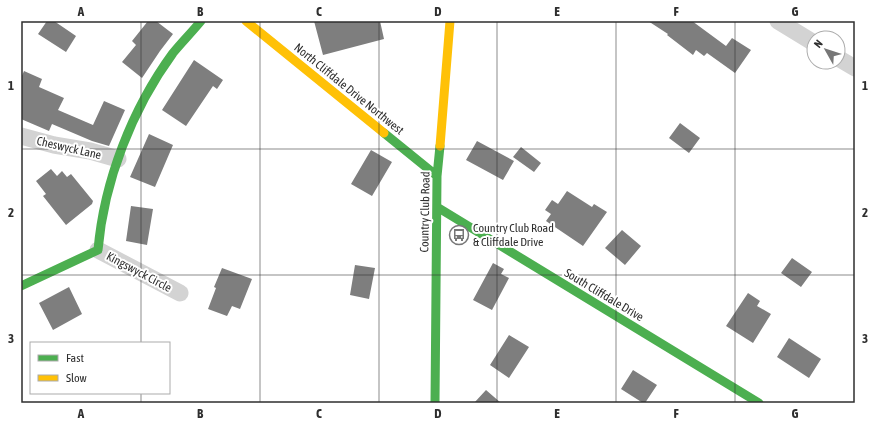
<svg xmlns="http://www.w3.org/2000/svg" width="876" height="424" font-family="'Asap Condensed',sans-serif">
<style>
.building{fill:#7e7e7e}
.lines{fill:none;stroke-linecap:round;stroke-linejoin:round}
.street{stroke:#d3d3d3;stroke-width:17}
.fast{stroke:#4caf50;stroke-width:9}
.slow{stroke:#ffc107;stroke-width:9}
.grid{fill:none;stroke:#2e2e2e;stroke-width:1;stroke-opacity:0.55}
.labels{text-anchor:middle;stroke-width:4;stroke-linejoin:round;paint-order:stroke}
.street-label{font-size:12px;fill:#2e2e2e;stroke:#fff}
.poi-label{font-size:12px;fill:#2e2e2e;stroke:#fff;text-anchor:start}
.neatline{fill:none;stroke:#2e2e2e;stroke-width:1.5}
.grid-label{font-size:13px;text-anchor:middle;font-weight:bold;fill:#2e2e2e}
</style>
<rect width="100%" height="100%" fill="#fff"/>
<path class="building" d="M 47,21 L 54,21 L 76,36 L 66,52 L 38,34 Z
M 148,21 L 156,21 L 173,34 L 160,51 L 142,78 L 122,62 L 136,45 L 132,41 Z
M 314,21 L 380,21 L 384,39 L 323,55 Z
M 648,21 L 692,21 L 726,46 L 732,38 L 751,50 L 735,73 L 707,53 L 704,56 L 696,50 L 693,55 L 667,35 L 668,34 Z
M 194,60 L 223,80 L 217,89 L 213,86 L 186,126 L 162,110 Z
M 24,71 L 42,79 L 39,87 L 64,98 L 58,110 L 93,125 L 104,101 L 125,110 L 109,146 L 92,141 L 52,124 L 49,131 L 21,119 L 21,78 Z
M 680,123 L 700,138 L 689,153 L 669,138 Z
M 149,134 L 173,145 L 155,187 L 130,177 Z
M 477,141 L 514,161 L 503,180 L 466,160 Z
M 521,147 L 541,163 L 534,172 L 513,157 Z
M 371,150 L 392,162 L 372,196 L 351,184 Z
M 51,169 L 57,176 L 62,171 L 67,177 L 71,174 L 93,201 L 92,204 L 66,225 L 43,196 L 46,194 L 36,181 Z
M 567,191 L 592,207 L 594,204 L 607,212 L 583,246 L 546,221 L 551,214 L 545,210 L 552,200 L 558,204 Z
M 131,206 L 153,209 L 147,245 L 126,241 Z
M 622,230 L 641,246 L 625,265 L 605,248 Z
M 792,258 L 812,272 L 801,287 L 781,273 Z
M 493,263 L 504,269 L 501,274 L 509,278 L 492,310 L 473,300 Z
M 355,265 L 375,268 L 369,299 L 350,295 Z
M 222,268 L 252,279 L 240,309 L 232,306 L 227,316 L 208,309 L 216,288 L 214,287 Z
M 69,287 L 82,314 L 53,330 L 39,303 Z
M 748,293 L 760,301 L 757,306 L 771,314 L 753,343 L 726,326 Z
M 509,335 L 529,347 L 509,378 L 490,365 Z
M 789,338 L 821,359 L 809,378 L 777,357 Z
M 633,370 L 657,385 L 645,403 L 643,403 L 621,389 Z
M 486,390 L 501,403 L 474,403 Z"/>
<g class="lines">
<path class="street" d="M 778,21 L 814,43
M 838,58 L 855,68
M 21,136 L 54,145 L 90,151 L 118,159
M 98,250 L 180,293"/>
<path class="fast" d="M 384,133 L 437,176
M 437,207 L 759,403
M 21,286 L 98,250 C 104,181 132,109 173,53 C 182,42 192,32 201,21
M 435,403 L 437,176 L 440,146"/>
<path class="slow" d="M 246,21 L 384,133
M 440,146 L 450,21"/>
</g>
<path class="grid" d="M 141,21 L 141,343M 260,21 L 260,403M 379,21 L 379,403M 497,21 L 497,403M 616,21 L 616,403M 735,21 L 735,403M 21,149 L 855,149M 21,275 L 855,275M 141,393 L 141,403"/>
<defs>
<symbol id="bus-ring" viewBox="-11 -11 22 22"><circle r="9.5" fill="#fff" stroke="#777" stroke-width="1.5"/><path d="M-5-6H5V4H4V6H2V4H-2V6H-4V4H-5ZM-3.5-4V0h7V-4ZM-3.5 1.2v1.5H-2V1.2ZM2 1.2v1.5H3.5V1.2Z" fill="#777"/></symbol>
</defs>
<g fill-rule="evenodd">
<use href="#bus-ring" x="448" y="224" width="22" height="22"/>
</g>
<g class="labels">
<g class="street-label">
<text transform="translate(349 89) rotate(39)" y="4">North Cliffdale Drive Northwest</text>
<text transform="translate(69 148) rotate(13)" y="4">Cheswyck Lane</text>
<text transform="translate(425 212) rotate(-89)" y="4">Country Club Road</text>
<text transform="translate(139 272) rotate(28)" y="4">Kingswyck Circle</text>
<text transform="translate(604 295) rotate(31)" y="4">South Cliffdale Drive</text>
</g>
<g class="poi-label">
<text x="473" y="232">Country Club Road<tspan x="473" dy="14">&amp; Cliffdale Drive</tspan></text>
</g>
</g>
<rect width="876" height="424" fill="none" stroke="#ffffff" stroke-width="44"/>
<rect x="30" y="342" width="140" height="52" fill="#ffffff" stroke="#ababab"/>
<rect x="38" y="355" width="20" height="6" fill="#4caf50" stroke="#ababab"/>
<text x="66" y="362" font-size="12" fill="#2e2e2e">Fast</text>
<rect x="38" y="375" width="20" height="6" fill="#ffc107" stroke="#ababab"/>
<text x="66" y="382" font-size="12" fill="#2e2e2e">Slow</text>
<g transform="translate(826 50) rotate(309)"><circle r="19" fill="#ffffff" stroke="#ababab"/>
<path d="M0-3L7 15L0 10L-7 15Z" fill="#777777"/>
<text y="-6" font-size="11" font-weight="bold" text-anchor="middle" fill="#2e2e2e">N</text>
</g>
<rect x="22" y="22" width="832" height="380" class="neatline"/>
<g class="grid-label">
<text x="81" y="16">A</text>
<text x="200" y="16">B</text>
<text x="319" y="16">C</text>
<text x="438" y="16">D</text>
<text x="557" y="16">E</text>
<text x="676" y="16">F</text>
<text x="795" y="16">G</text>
<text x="11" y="90">1</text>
<text x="865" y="90">1</text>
<text x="11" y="217">2</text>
<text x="865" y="217">2</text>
<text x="11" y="343">3</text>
<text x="865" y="343">3</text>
<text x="81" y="418">A</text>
<text x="200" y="418">B</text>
<text x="319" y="418">C</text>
<text x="438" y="418">D</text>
<text x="557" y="418">E</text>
<text x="676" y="418">F</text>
<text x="795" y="418">G</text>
</g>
</svg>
